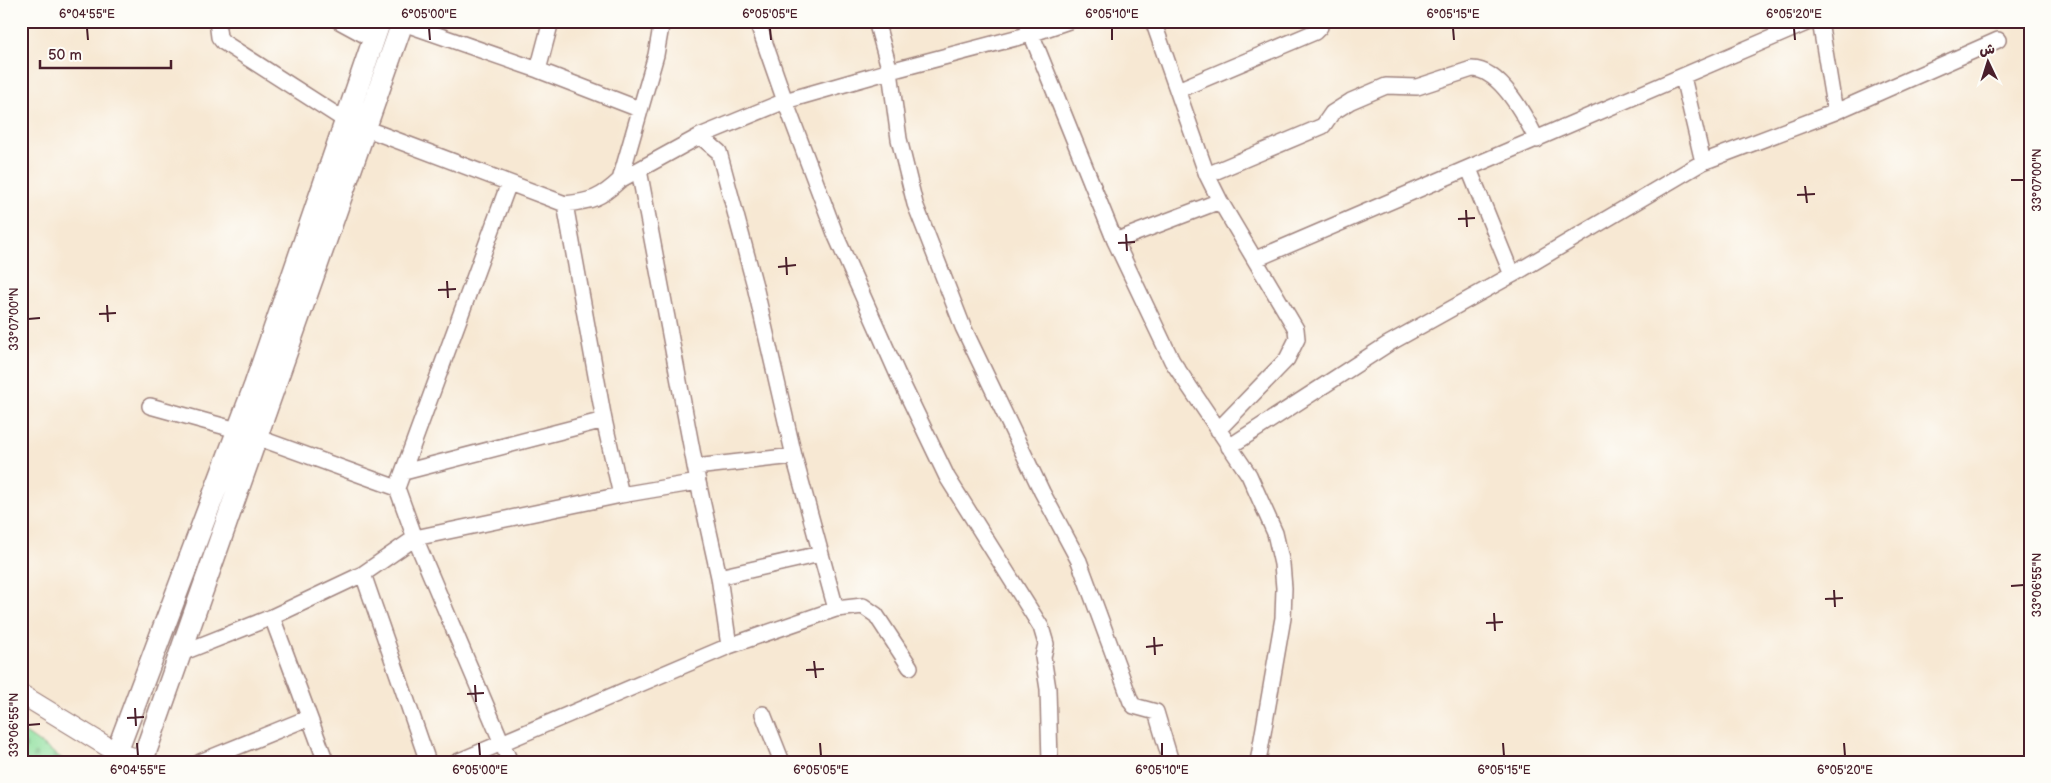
<svg xmlns="http://www.w3.org/2000/svg" width="2051" height="783" font-family="'Balsamiq Sans','Playpen Sans Arabic',sans-serif">
<style>
.cemetery{fill:url(#cemetery-stones);stroke:#6c8065}
.lines{fill:none;stroke-linecap:round;stroke-linejoin:round}
.minor-casing{stroke:#a0847f;stroke-width:18}
.tertiary-casing{stroke:#a0847f;stroke-width:21}
.secondary-casing{stroke:#a0847f;stroke-width:24}
.minor{stroke:#fff;stroke-width:15}
.tertiary{stroke:#fff;stroke-width:19}
.secondary{stroke:#fff;stroke-width:21}
.ticks{fill:none;stroke:#4a1f2b;stroke-width:2}
.neatline{fill:none;stroke:#4a1f2b;stroke-width:2}
.ticks-label{font-size:12px;text-anchor:middle;fill:#4a1f2b}
</style>
<defs>
<pattern id="cemetery-stones" width="16" height="16" patternUnits="userSpaceOnUse" patternTransform="scale(1.25)"><rect width="16" height="16" fill="#8fe09f"/><path d="M2 7V4a2 2 0 0 1 4 0v3zM10 15v-3a2 2 0 0 1 4 0v3z" fill="#7dc089"/></pattern>
</defs>
<rect width="100%" height="100%" fill="#fdfcf7"/>
<filter id="ink" filterUnits="userSpaceOnUse"><feTurbulence type="fractalNoise" baseFrequency=".02" numOctaves="2"/><feDisplacementMap in="SourceGraphic" scale="10" xChannelSelector="R" yChannelSelector="G"/><feConvolveMatrix kernelMatrix="1 2 1 2 8 2 1 2 1" color-interpolation-filters="sRGB"/></filter>
<filter id="wash" filterUnits="userSpaceOnUse"><feTurbulence type="fractalNoise" baseFrequency=".0096" numOctaves="4" result="noise"/><feDisplacementMap in="SourceGraphic" scale="20" xChannelSelector="R" yChannelSelector="G"/><feGaussianBlur stdDeviation="1.12" result="paint"/><feColorMatrix in="noise" values="0 0 0 0 0 0 0 0 0 0 0 0 0 0 0 0 0 1.4 0 .05"/><feComposite in="paint" operator="in"/></filter>
<g filter="url(#wash)">
<rect width="100%" height="100%" fill="#f7e8d3"/>
<path class="cemetery" d="M 21,730 L 67,762 L 21,762 Z"/>
</g>
<g filter="url(#ink)">
<g class="lines">
<defs>
<path id="minor" d="M 217,21 L 219,37 L 223,42 L 346,121 L 565,204 C 591,201 600,199 620,180 L 700,136 L 785,101 L 890,71 L 1031,34 L 1069,21
M 339,21 L 374,40
M 757,21 L 785,101 L 836,236 L 898,375 L 947,477 L 1041,627 L 1046,644 L 1043,657 L 1048,689 L 1050,762
M 876,21 L 890,71 L 899,139 L 915,204 L 963,327 L 1042,492 L 1079,561 L 1131,702 L 1134,706 L 1156,712 L 1171,762
M 1026,21 L 1115,241 L 1172,361 L 1249,475 L 1275,533 L 1282,564 L 1284,588 L 1283,618 L 1258,762
M 1153,21 L 1207,175 L 1220,201 L 1296,329 L 1297,339 L 1287,359 L 1218,430
M 1820,21 L 1835,112
M 403,23 L 538,70 L 639,109
M 538,70 L 551,21
M 1683,77 L 1703,162
M 1178,90 L 1315,32 L 1320,27 L 1320,21
M 700,136 L 719,152 L 755,286 L 794,456 L 836,609
M 1469,169 L 1512,275
M 639,170 L 698,482 L 719,577 L 729,646
M 1207,175 L 1323,126 L 1332,113 L 1351,101 L 1386,86 L 1417,87 L 1472,69 C 1501,69 1526,118 1537,140
M 620,180 L 656,55 L 662,21
M 509,183 L 397,488 L 415,538 L 510,762
M 565,204 L 604,420 L 621,495
M 1115,241 L 1220,201
M 1256,259 L 1811,21
M 150,406 L 237,430 L 397,488
M 1229,447 L 1388,344 L 1512,275 L 1703,162 L 1835,112 L 1998,40
M 695,467 L 794,456
M 404,472 L 604,420
M 363,574 L 428,762
M 719,577 L 820,554
M 272,617 L 326,762
M 179,654 L 272,617 L 363,574 L 415,538 L 621,495 L 698,482
M 763,714 L 782,762
M 200,762 L 308,718
M 457,762 L 729,646 L 836,609 L 863,606 L 876,615 L 910,667"/>
<path id="tertiary" d="M 21,694 L 116,752 L 142,760"/>
<path id="secondary" d="M 113,762 L 255,385 L 380,21
M 142,762 L 403,21"/>
</defs>
<use href="#minor" class="minor-casing"/>
<use href="#tertiary" class="tertiary-casing"/>
<use href="#secondary" class="secondary-casing"/>
<use href="#minor" class="minor"/>
<use href="#tertiary" class="tertiary"/>
<use href="#secondary" class="secondary"/>
</g>
</g>
<path class="ticks" d="M 87,28 L 88,40M 429,28 L 430,40M 770,28 L 771,40M 1112,28 L 1112,40M 1453,28 L 1454,40M 1794,28 L 1795,40M 2011,180 L 2024,180M 1805,186 L 1807,203M 1797,195 L 1815,194M 1466,210 L 1467,227M 1458,219 L 1475,218M 1126,234 L 1127,251M 1118,243 L 1135,242M 786,257 L 787,275M 778,267 L 796,265M 447,281 L 448,298M 438,290 L 456,289M 107,305 L 108,322M 99,314 L 116,313M 28,319 L 40,318M 2011,586 L 2024,585M 1834,590 L 1835,607M 1825,599 L 1843,598M 1494,613 L 1495,631M 1486,623 L 1503,622M 1154,637 L 1155,655M 1146,647 L 1163,645M 814,661 L 816,678M 806,670 L 824,669M 475,685 L 476,702M 467,694 L 484,693M 135,708 L 136,726M 127,718 L 144,717M 28,725 L 40,724M 137,743 L 138,756M 479,743 L 480,756M 820,743 L 821,756M 1162,743 L 1162,756M 1503,743 L 1504,756M 1844,743 L 1845,756"/>
<rect width="2051" height="783" fill="none" stroke="#fdfcf7" stroke-width="55"/>
<g transform="translate(1988 62) rotate(356)" stroke="#fdfcf7" stroke-width="4" paint-order="stroke">
<path d="M0-4L9 19L0 12L-9 19Z" fill="#4a1f2b"/>
<text y="-8" font-size="14" font-weight="bold" text-anchor="middle" fill="#4a1f2b">ش</text>
</g>
<path d="M40 60v8h131v-8" fill="none" stroke="#4a1f2b" stroke-width="2.5"/>
<text x="48" y="60" font-size="15" fill="#4a1f2b" stroke="#fdfcf7" stroke-width="4" paint-order="stroke">50 m</text>
<rect x="28" y="28" width="1996" height="728" class="neatline"/>
<g class="ticks-label">
<text x="87" y="18">6°04'55"E</text>
<text x="429" y="18">6°05'00"E</text>
<text x="770" y="18">6°05'05"E</text>
<text x="1112" y="18">6°05'10"E</text>
<text x="1453" y="18">6°05'15"E</text>
<text x="1794" y="18">6°05'20"E</text>
<text transform="translate(2037 180) rotate(-90)" y="4">33°07'00"N</text>
<text transform="translate(14 319) rotate(-90)" y="4">33°07'00"N</text>
<text transform="translate(2037 585) rotate(-90)" y="4">33°06'55"N</text>
<text transform="translate(14 725) rotate(-90)" y="4">33°06'55"N</text>
<text x="138" y="774">6°04'55"E</text>
<text x="480" y="774">6°05'00"E</text>
<text x="821" y="774">6°05'05"E</text>
<text x="1162" y="774">6°05'10"E</text>
<text x="1504" y="774">6°05'15"E</text>
<text x="1845" y="774">6°05'20"E</text>
</g>
</svg>
